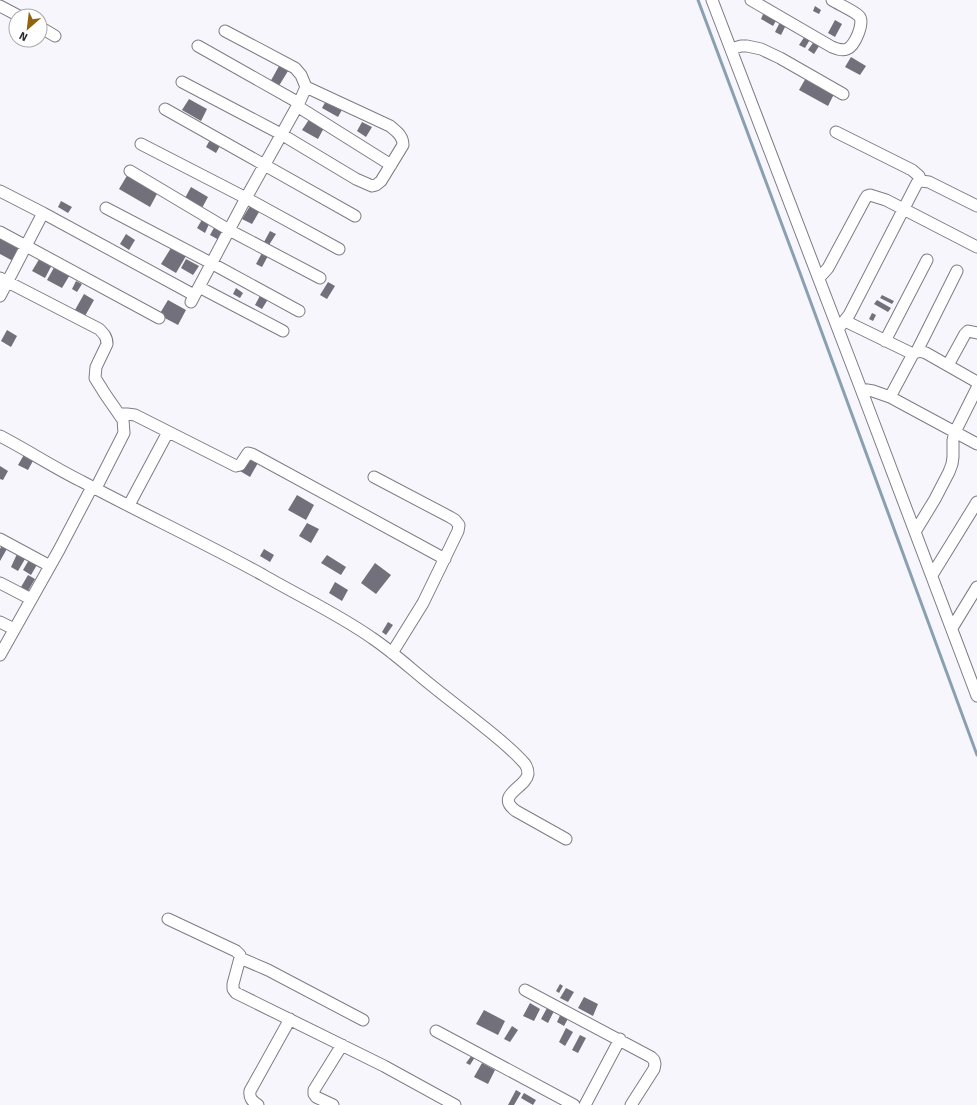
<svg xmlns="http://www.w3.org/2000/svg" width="977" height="1105" font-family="Signika,sans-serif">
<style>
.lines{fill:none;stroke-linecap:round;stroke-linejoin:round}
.stream{stroke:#89a0b1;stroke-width:3}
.building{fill:#72707a}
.street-casing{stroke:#7e7c86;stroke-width:13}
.street{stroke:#fff;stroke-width:11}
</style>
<rect width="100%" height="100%" fill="#f8f6fd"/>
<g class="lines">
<path class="stream" d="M 698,0 L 800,273 L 977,755"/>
</g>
<path class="building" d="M 815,6 L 821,10 L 819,14 L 813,11 Z
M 764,12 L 777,19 L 773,26 L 761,19 Z
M 781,20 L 787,23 L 781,35 L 775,32 Z
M 835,20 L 842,24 L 835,37 L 828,33 Z
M 807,33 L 812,36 L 805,48 L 799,45 Z
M 815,40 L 821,43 L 814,54 L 808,50 Z
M 851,57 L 866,66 L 860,75 L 845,67 Z
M 279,66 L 288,71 L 277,89 L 269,84 Z
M 807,76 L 835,92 L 828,106 L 799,90 Z
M 189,99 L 207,109 L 201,121 L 182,110 Z
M 327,99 L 343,108 L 338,117 L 322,108 Z
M 310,118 L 325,126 L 318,139 L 302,130 Z
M 362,122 L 372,127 L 366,137 L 357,131 Z
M 211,138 L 221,144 L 216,153 L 206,147 Z
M 128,174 L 158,192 L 150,207 L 119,189 Z
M 191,187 L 208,197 L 202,208 L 185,198 Z
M 61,201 L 72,207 L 68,213 L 58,207 Z
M 250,206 L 259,212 L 252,224 L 242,219 Z
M 203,218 L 210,222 L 205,233 L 197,228 Z
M 216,224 L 226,230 L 219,240 L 210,235 Z
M 270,231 L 276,234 L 269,245 L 264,242 Z
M 126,234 L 135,240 L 129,250 L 120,244 Z
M 0,237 L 20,247 L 13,261 L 0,254 Z
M 171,248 L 186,256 L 176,273 L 161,264 Z
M 263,251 L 269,254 L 262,267 L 256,264 Z
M 41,256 L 53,263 L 45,278 L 32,271 Z
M 186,259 L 199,266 L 193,275 L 181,268 Z
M 56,264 L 71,273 L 62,288 L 47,280 Z
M 76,281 L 82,284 L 77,292 L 72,289 Z
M 328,282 L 335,286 L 327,299 L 320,295 Z
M 236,288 L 243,293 L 240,298 L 233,294 Z
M 262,292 L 270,296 L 262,309 L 255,305 Z
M 84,294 L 94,300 L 85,316 L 75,310 Z
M 882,295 L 894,301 L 892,304 L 880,298 Z
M 168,300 L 186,310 L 178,325 L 159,315 Z
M 877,300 L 891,308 L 888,312 L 874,304 Z
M 872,313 L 876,315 L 873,321 L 869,319 Z
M 7,330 L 17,336 L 11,347 L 1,341 Z
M 25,453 L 34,459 L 28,470 L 18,465 Z
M 249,456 L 259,461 L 250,477 L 240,471 Z
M 0,466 L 8,471 L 3,480 L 0,479 Z
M 297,495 L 314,505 L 306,520 L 288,510 Z
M 307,523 L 319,529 L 311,543 L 299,536 Z
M 2,545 L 8,547 L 0,561 L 0,549 Z
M 264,549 L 274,555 L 270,562 L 260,556 Z
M 17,554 L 25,559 L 18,571 L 11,567 Z
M 327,555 L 346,567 L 341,575 L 321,563 Z
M 30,558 L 38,563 L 31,575 L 23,570 Z
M 375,563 L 391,575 L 376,594 L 361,583 Z
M 28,575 L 35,579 L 28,591 L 21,587 Z
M 335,582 L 348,590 L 342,601 L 329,593 Z
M 388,622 L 393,625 L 386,635 L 382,632 Z
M 560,984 L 563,986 L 559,993 L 556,991 Z
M 566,988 L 574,992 L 568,1002 L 560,998 Z
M 584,997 L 598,1004 L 593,1016 L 578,1008 Z
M 530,1003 L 540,1009 L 534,1021 L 523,1016 Z
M 547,1008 L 554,1011 L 548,1023 L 541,1019 Z
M 484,1010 L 505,1021 L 498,1035 L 476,1024 Z
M 562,1011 L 570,1015 L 564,1026 L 557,1022 Z
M 512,1026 L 518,1030 L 510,1042 L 504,1039 Z
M 566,1028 L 573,1032 L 565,1046 L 559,1042 Z
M 580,1035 L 586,1038 L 578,1053 L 572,1050 Z
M 472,1055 L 475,1057 L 470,1065 L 466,1063 Z
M 482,1063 L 495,1070 L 488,1084 L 474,1077 Z
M 516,1090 L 521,1093 L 514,1105 L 508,1105 Z
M 524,1093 L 536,1100 L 533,1105 L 521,1098 Z"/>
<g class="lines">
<defs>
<path id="street" d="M 712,0 L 861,389 L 977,696
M 751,0 L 832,47 C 837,49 842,51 847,49 C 855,46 865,22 859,16 C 854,11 838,4 832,0
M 0,6 L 19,16
M 40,27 L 55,36
M 198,46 L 299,103
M 731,49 L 741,46 L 747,46 L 761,49 L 780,58 L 843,94
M 182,82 L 281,134 L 356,179 L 372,186 L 376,185 L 381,181 L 403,145 C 403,136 397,132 390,126 L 306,87
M 297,106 L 391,165
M 165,109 L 355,216
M 836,132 L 912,170 L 919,176 L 921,181
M 141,144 L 246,198 L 339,249
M 130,171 L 229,230 L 320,278
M 0,191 L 43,213 L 194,295
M 106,208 L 211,263 L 299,311
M 0,232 L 26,246 L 159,318
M 0,278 L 99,329 C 104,334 107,337 107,344 L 96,367 L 95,378 L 105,394 L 123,420 L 124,433 L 96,488
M 819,278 L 828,268 L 865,199 L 867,196 L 870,195 L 886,200 L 977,247
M 199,287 L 283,331
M 0,296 L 43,213
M 191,302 L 246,198 L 299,103 L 306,87 L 301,75 L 295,68 L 225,31
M 845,321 L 913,354
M 838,329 L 849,315 L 917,183 L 921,181 L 929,182 L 977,206
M 885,341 L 927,260
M 917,351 L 957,271
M 948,365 L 965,334 L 968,331 L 977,333
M 861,389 L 873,391 L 890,397 L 977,444
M 890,397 L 913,354 C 918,351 920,351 926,353 L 977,382
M 119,414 L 127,414 L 135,415 L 236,466 L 240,465 L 248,453 L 252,454 L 445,559
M 0,436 C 27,450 53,467 81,481 C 141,513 203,542 263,575 C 299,596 338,614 372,638 C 393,652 411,669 431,685 C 447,698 463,710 479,723 C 493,734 514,751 525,764 C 527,767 528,771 528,774 C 526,788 494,795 516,811 L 566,839
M 374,477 L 450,517 L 455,520 L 459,525 L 458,531 L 423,603 L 392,653
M 129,505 L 168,432
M 915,532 L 935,499 L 949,472 L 952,464 L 953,457 L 953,440 L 955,432 L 977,388
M 0,539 L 50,566
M 932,575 L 977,502
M 0,583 L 31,599
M 0,622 L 14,629
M 952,628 L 977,587
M 0,655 L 59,550 L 92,487
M 168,919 L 236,951 L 240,955 L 240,958 L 233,984 L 233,989 L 236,993 L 384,1066 L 455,1105
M 240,958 L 268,970 L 363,1020
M 525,990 L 651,1057 L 654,1060 L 655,1064 L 654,1069 L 631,1105
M 436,1031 L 574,1105
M 258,1105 C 252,1101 249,1098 250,1091 L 290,1019
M 333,1105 L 316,1097 L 314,1094 L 314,1090 L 342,1045
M 585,1105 L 620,1039"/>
</defs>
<use href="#street" class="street-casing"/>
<use href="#street" class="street"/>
</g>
<g transform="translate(28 28) rotate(208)"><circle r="19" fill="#ffffff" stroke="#aaaaab"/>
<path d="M0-3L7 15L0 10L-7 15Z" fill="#90640e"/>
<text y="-6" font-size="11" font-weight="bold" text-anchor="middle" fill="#2b2a2e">N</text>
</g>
</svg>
